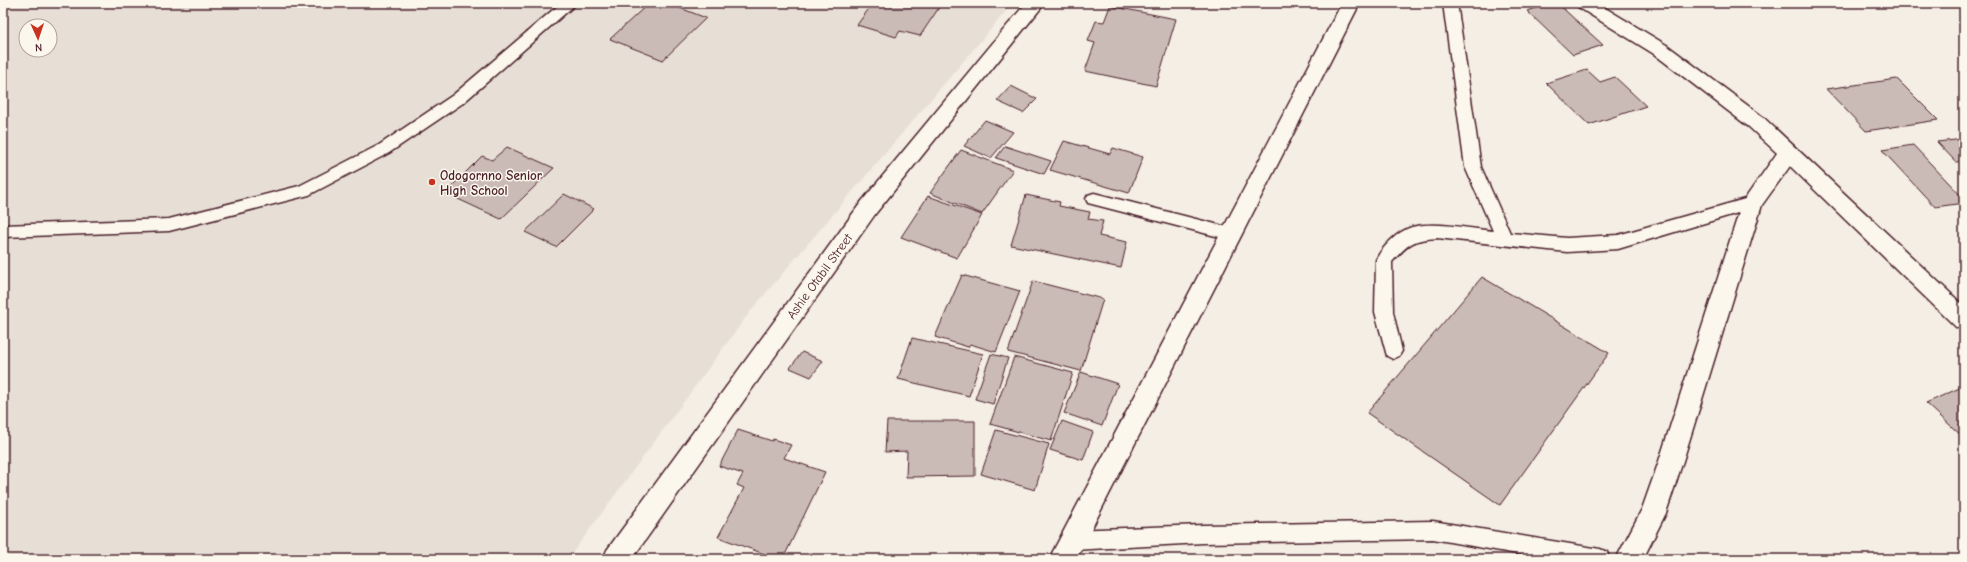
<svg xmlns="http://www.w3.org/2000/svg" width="1967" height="562" font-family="'Comic Neue',sans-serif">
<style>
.built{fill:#e7dfd6;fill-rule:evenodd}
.building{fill:#cabbb6;stroke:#4a1f2b}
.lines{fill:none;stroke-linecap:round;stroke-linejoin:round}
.lane-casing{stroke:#4a1f2b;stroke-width:3}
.street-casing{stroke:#4a1f2b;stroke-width:3}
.lane{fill:#fbf7ec;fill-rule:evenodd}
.street{fill:#fbf7ec;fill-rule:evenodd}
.poi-dot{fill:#c8321e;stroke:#fbf7ec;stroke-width:1.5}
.labels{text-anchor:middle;stroke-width:3;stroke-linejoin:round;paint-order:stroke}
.poi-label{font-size:13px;font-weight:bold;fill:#4a1f2b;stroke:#fbf7ec;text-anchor:start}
.street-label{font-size:13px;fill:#4a1f2b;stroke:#fbf7ec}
</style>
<rect width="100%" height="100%" fill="#f4eee4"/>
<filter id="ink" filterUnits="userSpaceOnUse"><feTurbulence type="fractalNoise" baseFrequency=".025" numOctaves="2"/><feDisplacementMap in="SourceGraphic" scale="8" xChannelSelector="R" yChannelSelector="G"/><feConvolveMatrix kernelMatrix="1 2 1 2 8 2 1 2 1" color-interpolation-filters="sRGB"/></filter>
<g filter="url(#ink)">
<path class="built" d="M 3,3 L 1013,3 L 749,313 L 568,559 L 3,559 ZM 26,26 L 50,26 L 50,50 L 26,50 Z"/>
<path class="building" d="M 649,3 L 667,3 L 706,18 L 663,60 L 610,39 Z
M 873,3 L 942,3 L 920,36 L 900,31 L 896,37 L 857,25 Z
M 1552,3 L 1557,3 L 1603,45 L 1573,55 L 1527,11 Z
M 1110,6 L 1176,19 L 1156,86 L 1085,71 L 1095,43 L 1088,41 L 1096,21 L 1104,22 Z
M 1587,70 L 1600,82 L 1615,77 L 1646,106 L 1589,125 L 1546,83 Z
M 1897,79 L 1938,120 L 1866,131 L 1826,89 Z
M 1011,86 L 1037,99 L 1023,113 L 997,101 Z
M 985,120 L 1013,132 L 991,158 L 964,146 Z
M 1964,139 L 1964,161 L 1956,162 L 1937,142 Z
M 1064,141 L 1110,154 L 1113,148 L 1143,157 L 1129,193 L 1050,170 Z
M 1913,145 L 1964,199 L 1964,203 L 1935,207 L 1882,150 Z
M 1005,146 L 1051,161 L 1044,174 L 996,158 Z
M 507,147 L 554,168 L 501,219 L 445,193 L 482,156 L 492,160 Z
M 961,150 L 1013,170 L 982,214 L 930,193 Z
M 564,194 L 594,209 L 556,247 L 525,232 Z
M 1026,195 L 1060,202 L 1059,206 L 1090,212 L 1088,219 L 1103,221 L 1099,236 L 1127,242 L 1121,268 L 1011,245 Z
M 928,196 L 982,215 L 957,258 L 901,237 Z
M 962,275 L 1020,291 L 996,352 L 970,344 L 968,347 L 935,337 Z
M 1482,277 L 1609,353 L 1500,505 L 1367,413 Z
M 1033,281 L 1103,299 L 1081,371 L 1008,352 Z
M 912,338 L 983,354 L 969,396 L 898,379 Z
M 802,352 L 823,361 L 811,377 L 790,368 Z
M 991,354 L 1008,358 L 993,404 L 975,399 Z
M 1014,357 L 1073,373 L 1051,441 L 990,424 Z
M 1081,372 L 1118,384 L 1102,426 L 1064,413 Z
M 1964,386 L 1964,438 L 1926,403 Z
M 887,421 L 975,421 L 975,476 L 906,477 L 907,451 L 885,452 Z
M 1062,421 L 1093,432 L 1083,460 L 1050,450 Z
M 738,430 L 772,441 L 773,439 L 791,445 L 784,458 L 825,472 L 783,559 L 778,559 L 718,537 L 744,488 L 737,485 L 743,474 L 719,466 Z
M 996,430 L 1049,444 L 1035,490 L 981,474 Z"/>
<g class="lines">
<defs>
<path id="lane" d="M 561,3 L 577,3 L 463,103 L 389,153 L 309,195 L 169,231 L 3,237 L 3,225 L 169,219 L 299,186 L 379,145 L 453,95 Z
M 1443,3 L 1457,3 L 1481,167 L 1510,233 L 1567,238 L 1618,235 L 1752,197 L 1758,199 L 1760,203 L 1758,207 L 1618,249 L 1567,252 L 1437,238 C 1412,240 1409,243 1392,262 L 1393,312 L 1402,351 L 1399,356 L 1393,359 L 1387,356 L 1375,312 L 1376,260 C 1382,247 1398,231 1412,227 C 1435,221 1470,229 1493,231 L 1465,167 Z
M 1094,193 L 1231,228 L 1237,229 L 1239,234 L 1237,239 L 1231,240 L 1088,203 L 1086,199 L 1088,195 Z
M 1433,521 L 1600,549 L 1607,552 L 1610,559 L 1545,559 L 1433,539 L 1203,543 L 1072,550 L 1065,547 L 1062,540 L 1065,533 L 1072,530 L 1203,525 Z"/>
<path id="street" d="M 1026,3 L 1045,3 L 876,213 L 632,559 L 603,559 L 607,550 L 862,201 Z
M 1342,3 L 1360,3 L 1076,559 L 1049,559 Z
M 1575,3 L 1597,3 L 1668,46 L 1763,117 L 1964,306 L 1964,329 L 1956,327 L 1790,166 L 1762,205 L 1683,461 L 1666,513 L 1643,559 L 1616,559 L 1642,509 L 1659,461 L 1742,203 L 1777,153 L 1749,127 L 1654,54 L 1578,7 Z"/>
</defs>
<use href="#lane" class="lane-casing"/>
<use href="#street" class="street-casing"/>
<use href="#lane" class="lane"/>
<use href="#street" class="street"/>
</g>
</g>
<circle class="poi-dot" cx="432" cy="182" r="4"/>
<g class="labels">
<g class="poi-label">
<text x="440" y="180">Odogornno Senior<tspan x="440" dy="15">High School</tspan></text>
</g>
<g class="street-label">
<text transform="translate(819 276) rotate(-54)" y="5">Ashie Otabil Street</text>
</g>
</g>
<rect width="1967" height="562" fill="none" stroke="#fbf7ec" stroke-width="16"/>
<rect x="8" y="8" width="1951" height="546" fill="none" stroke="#4a1f2b" stroke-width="1.5" filter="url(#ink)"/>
<g transform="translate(38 38) rotate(177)"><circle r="19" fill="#fbf7ec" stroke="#b4a19f"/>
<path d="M0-3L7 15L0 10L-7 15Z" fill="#c8321e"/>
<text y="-6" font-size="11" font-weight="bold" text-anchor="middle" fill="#4a1f2b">N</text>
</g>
</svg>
